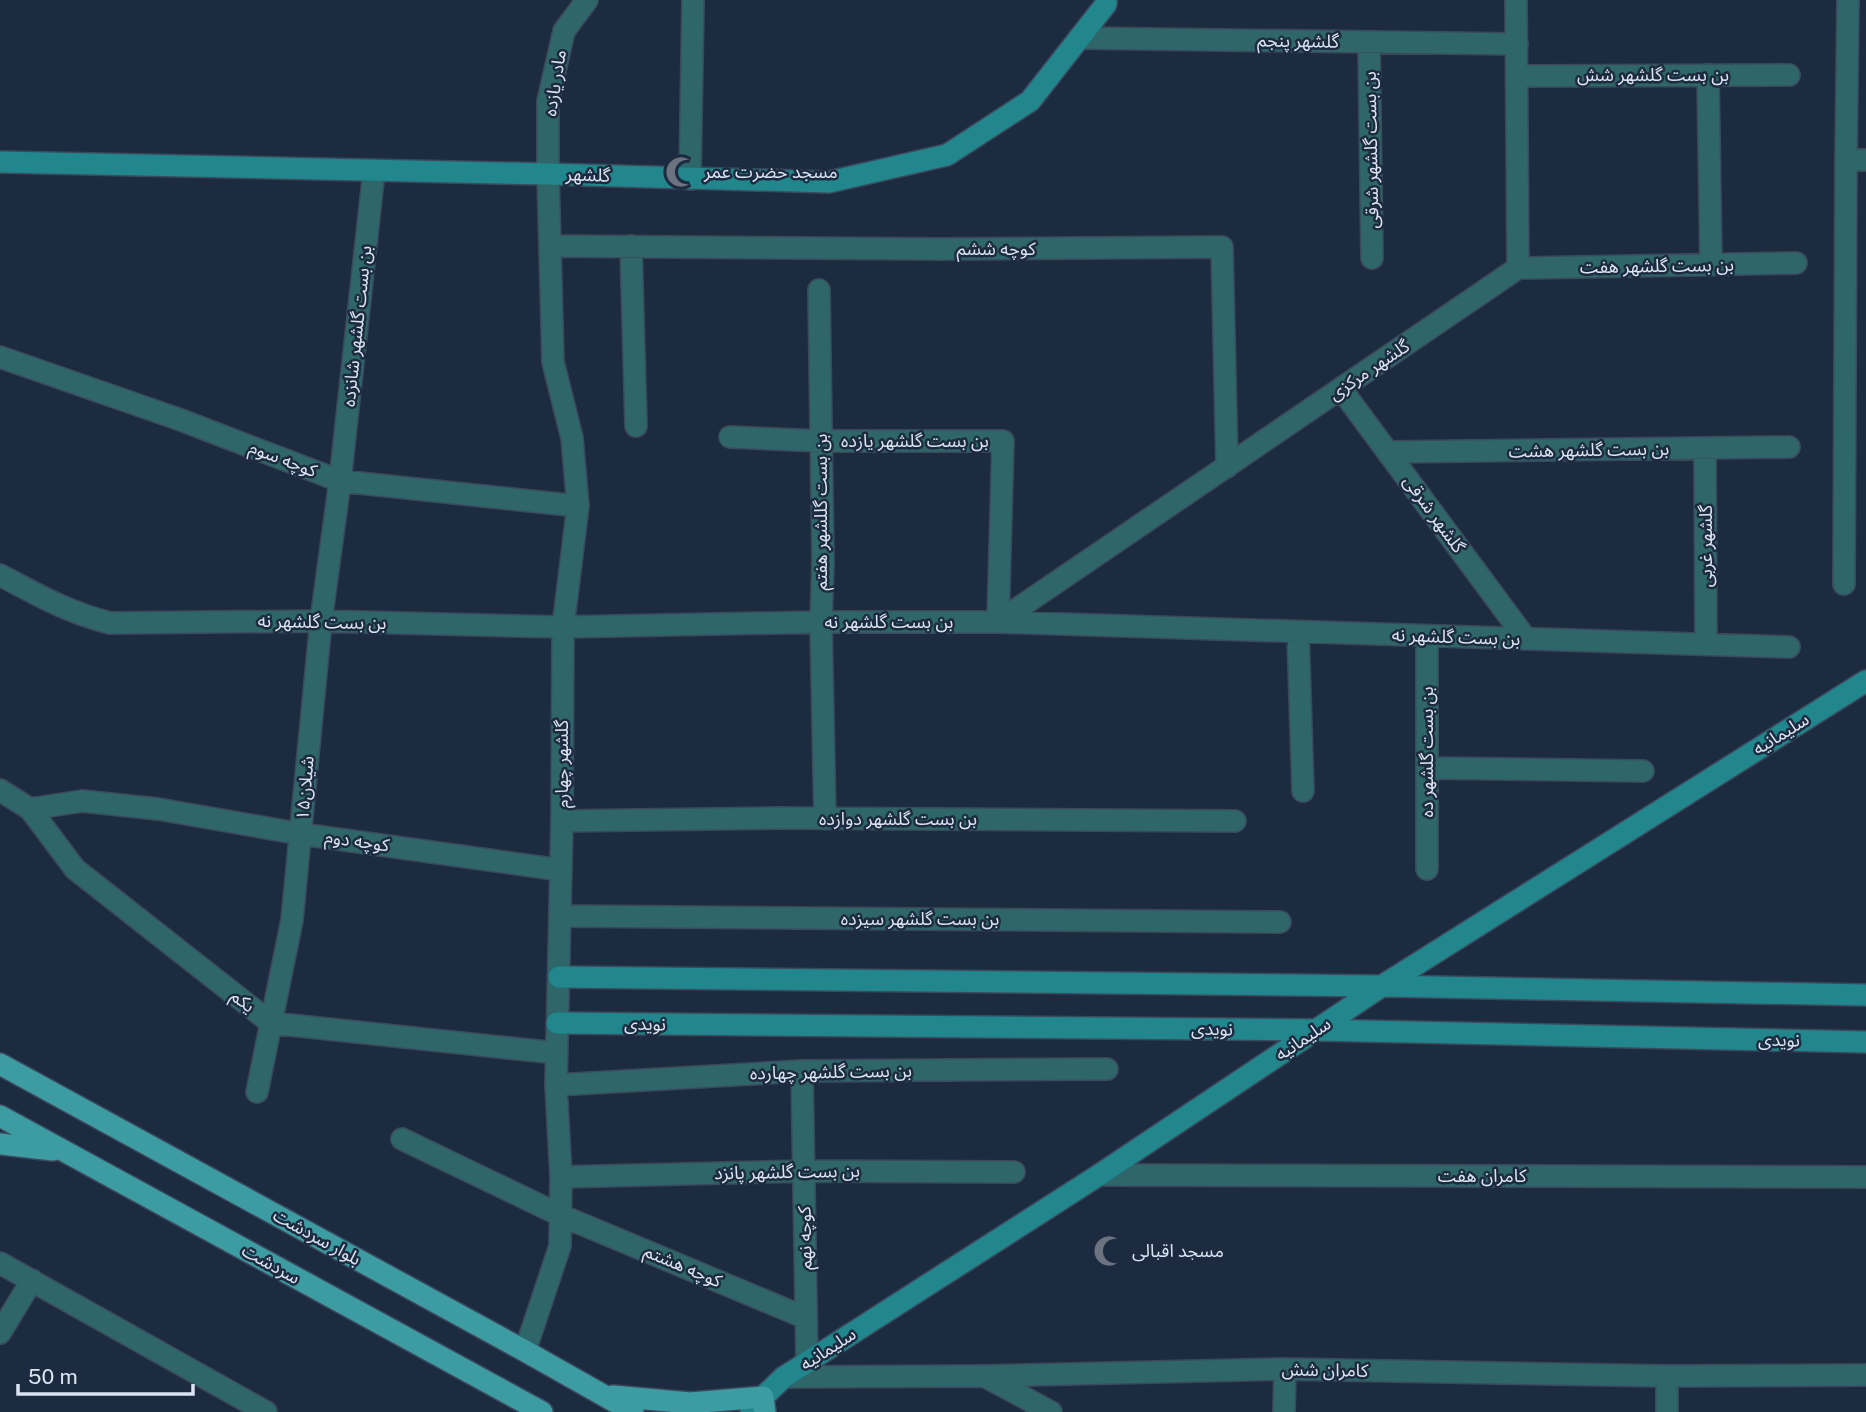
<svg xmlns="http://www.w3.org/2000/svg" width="1866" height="1412" font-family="'Public Sans','Noto Sans Arabic',sans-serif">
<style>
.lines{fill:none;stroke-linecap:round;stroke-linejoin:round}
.street-casing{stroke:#3b495d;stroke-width:24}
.secondary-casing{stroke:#3b495d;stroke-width:24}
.primary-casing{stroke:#3b495d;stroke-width:24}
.street{stroke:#2e6669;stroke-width:21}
.secondary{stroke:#21878c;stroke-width:21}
.primary{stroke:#3d9ca2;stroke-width:21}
.labels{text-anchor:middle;stroke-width:5;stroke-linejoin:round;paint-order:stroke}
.street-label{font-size:18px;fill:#dbe4f3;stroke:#1d2b41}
.poi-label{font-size:18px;fill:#dbe4f3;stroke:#1d2b41;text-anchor:start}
</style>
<rect width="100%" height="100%" fill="#1d2b41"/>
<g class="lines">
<defs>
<path id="street" d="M 1848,0 L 1846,160 L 1866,160
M 1079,38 L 1517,44
M 1369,42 L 1372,258
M 1708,75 L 1711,265
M 1517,76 L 1789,75
M 690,179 L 693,0
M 551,246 L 939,249 L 1222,247 L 1227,467
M 631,246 L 636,426
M 1518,268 L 1796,263
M 819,290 L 823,562 L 821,622 L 825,819
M 0,357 L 181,420 L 340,481 L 578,506
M 1341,389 L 1526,639
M 730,437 L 821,441 L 1003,441 L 998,622
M 1705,448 L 1706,644
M 1389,452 L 1789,447
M 0,575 C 38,595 67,612 110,623 L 321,621 L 563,627 L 821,622 L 998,622 L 1789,647
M 1844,584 L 1846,160
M 998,622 L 1518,268 L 1516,0
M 1298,633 L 1303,791
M 1427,636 L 1427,869
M 1428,768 L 1643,771
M 0,790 L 30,809 L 75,869 L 271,1023 L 557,1053
M 30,809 L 82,801 L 158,809 L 301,834 L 561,870
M 562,821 L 777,818 L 1235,821
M 560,916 L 1280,922
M 802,1071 L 807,1362
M 556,1085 L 802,1071 L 1107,1069
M 257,1092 L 292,920 L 321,621 L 340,481 L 374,171
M 402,1139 L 560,1215 L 806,1318
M 1099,1175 L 1866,1177
M 561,1177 L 803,1171 L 1014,1172
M 0,1263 L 266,1412
M 0,1333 L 32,1280
M 525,1351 L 560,1246 L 561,1177 L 556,1085 L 562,821 L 563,627 L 578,506 L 572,438 L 553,362 L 548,174 L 548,101 L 564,31 L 587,0
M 784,1377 L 984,1376 L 1285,1369 L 1667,1376 L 1866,1375
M 986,1377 L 1051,1412
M 1284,1412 L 1285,1369
M 1667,1412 L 1667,1376"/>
<path id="secondary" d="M 0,162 L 548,174 L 829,182 L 947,155 L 1030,101 L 1106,4 L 1106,0
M 559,977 L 1382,986 L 1866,995
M 557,1023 L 1316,1030 L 1866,1042
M 751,1412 L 763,1397 L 784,1377 L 1099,1175 L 1382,986 L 1866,681"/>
<path id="primary" d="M 0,1064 L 525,1351 L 633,1412
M 0,1116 L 542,1412
M 0,1144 L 53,1150
M 613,1396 L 690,1403 L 763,1397 L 765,1412"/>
</defs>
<use href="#street" class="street-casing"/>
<use href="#secondary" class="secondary-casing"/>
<use href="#primary" class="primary-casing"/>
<use href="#street" class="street"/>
<use href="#secondary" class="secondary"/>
<use href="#primary" class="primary"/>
</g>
<defs>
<symbol id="mosque-bare" viewBox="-9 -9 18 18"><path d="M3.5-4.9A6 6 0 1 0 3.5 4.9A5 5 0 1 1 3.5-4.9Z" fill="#6b7280" stroke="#1d2b41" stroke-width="2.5" paint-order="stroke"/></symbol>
</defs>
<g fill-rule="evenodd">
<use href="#mosque-bare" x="659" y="150" width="44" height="44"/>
<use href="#mosque-bare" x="1087" y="1229" width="44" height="44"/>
</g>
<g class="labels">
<g class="street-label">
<text transform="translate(1298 41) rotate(1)" y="6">گلشهر پنجم</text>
<text x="1653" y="81">بن بست گلشهر شش</text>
<text transform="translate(555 83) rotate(-81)" y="6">مادر یازده</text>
<text transform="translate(1371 150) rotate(-91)" y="6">بن بست گلشهر شرقی</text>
<text transform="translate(588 175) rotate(2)" y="6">گلشهر</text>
<text x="996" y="255">کوچه ششم</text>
<text transform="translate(1657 266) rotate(-1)" y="6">بن بست گلشهر هفت</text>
<text transform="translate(357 326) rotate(-84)" y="6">بن بست گلشهر شانزده</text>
<text transform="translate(1369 370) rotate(-34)" y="6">گلشهر مرکزی</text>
<text x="915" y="447">بن بست گلشهر یازده</text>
<text transform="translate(1589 450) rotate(-1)" y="6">بن بست گلشهر هشت</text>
<text transform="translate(283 459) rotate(21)" y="6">کوچه سوم</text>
<text transform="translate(821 512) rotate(-90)" y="6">بن بست گللشهر هفتم</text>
<text transform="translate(1434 514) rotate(54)" y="6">گلشهر شرقی</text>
<text transform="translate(1706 546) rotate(-90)" y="6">گلشهر غربی</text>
<text transform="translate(322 622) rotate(1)" y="6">بن بست گلشهر نه</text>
<text x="889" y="628">بن بست گلشهر نه</text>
<text transform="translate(1456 637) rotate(2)" y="6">بن بست گلشهر نه</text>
<text transform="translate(1781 734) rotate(-32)" y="6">سلیمانیه</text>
<text transform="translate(1427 752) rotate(-90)" y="6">بن بست گلشهر ده</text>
<text transform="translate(562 764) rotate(-90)" y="6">گلشهر چهارم</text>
<text transform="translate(305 788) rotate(-85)" y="6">شیلان۱۵</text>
<text x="898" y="825">بن بست گلشهر دوازده</text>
<text transform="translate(357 841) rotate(8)" y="6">کوچه دوم</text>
<text x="920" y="925">بن بست گلشهر سیزده</text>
<text transform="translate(243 1001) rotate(38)" y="6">یکم</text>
<text transform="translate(645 1024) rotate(1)" y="6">نویدی</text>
<text transform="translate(1212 1029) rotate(1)" y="6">نویدی</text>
<text transform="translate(1303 1039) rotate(-34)" y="6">سلیمانیه</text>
<text transform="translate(1779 1040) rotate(1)" y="6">نویدی</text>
<text transform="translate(831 1072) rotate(-1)" y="6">بن بست گلشهر چهارده</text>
<text transform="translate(787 1172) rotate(-1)" y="6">بن بست گلشهر پانزد</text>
<text x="1482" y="1182">کامران هفت</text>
<text transform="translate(317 1237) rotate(29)" y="6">بلوار سردشت</text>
<text transform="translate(805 1238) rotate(-91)" y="6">کوچه نهم</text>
<text transform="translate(271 1264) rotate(29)" y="6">سردشت</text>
<text transform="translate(683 1266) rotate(23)" y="6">کوچه هشتم</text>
<text transform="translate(828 1349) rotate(-33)" y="6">سلیمانیه</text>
<text transform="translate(1325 1370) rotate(1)" y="6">کامران شش</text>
</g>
<g class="poi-label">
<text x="704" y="178">مسجد حضرت عمر</text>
<text x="1132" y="1257">مسجد اقبالی</text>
</g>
</g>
<path d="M18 1384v10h175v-10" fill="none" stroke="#dbe4f3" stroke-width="3.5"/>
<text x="28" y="1384" font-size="21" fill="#dbe4f3" stroke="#1d2b41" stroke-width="5" paint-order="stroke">50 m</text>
</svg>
